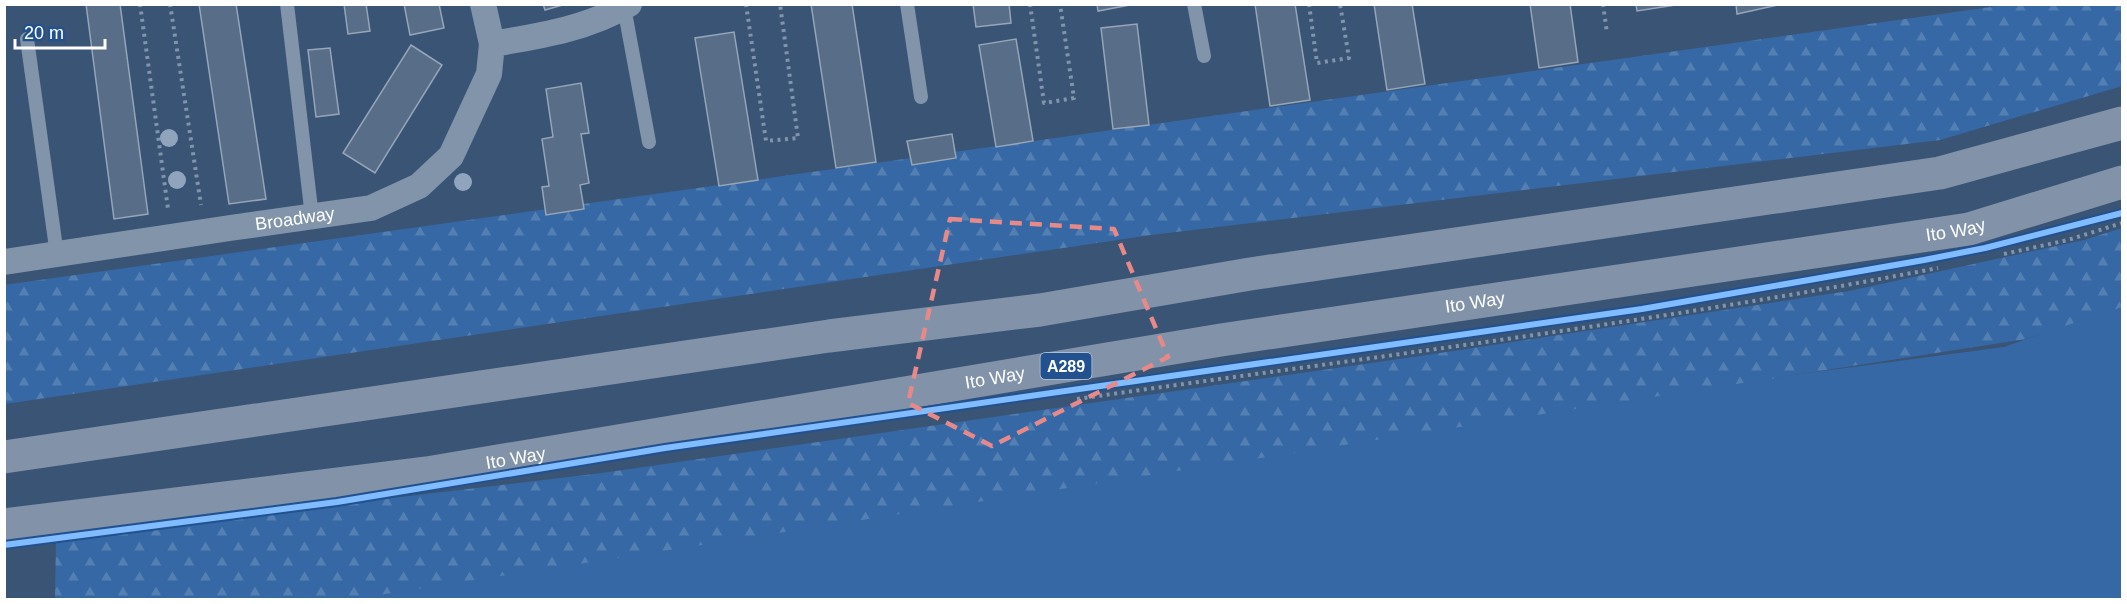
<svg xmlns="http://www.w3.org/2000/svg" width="2127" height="604" font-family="Arial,sans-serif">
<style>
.green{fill:#3668a5}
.forest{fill:url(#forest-firs)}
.building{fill:#586d88;stroke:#96a5b8;stroke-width:1.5}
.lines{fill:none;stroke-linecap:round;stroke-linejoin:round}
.path{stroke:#8194a9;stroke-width:4;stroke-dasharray:3 4.5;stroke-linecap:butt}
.lane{stroke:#8194a9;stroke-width:14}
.street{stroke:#8194a9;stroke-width:26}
.primary{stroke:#8192a9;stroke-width:33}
.cycleway-casing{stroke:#21518f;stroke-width:10}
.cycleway{stroke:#80bcff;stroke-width:6}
.tree{fill:#90a4be}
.marked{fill:none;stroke:#e88989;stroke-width:4.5;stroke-dasharray:12 8;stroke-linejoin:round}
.labels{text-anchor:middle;stroke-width:4.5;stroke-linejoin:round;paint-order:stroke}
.shield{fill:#21518f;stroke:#bccbdd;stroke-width:1.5}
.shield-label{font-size:16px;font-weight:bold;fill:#fff}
.street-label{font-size:18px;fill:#fff;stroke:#21518f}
</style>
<defs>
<pattern id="forest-firs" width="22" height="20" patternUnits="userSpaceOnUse" patternTransform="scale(1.5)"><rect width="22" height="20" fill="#3668a5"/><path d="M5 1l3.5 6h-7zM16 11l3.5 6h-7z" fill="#547fb2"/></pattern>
</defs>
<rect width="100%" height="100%" fill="#3a5476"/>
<path class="green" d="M 2122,305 L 2122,599 L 95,600 L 2004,347 Z"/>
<path class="forest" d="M 2005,5 L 2122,5 L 2122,86 L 1940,140 L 1151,235 L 5,404 L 4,285 Z
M 2122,228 L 2122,307 L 2026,339 L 353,599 L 55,599 L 56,538 L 602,473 L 1420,356 L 1849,291 L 2084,240 Z"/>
<path class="building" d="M 86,4 L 120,4 L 148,214 L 114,219 Z
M 199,4 L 236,4 L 266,199 L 229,204 Z
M 344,4 L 366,4 L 370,31 L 348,34 Z
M 404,4 L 439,4 L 444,28 L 410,35 Z
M 543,4 L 566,4 L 545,10 Z
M 811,4 L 852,4 L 876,162 L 836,168 Z
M 973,4 L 1009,4 L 1011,23 L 976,27 Z
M 1097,4 L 1135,4 L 1098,11 Z
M 1255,4 L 1295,4 L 1310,100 L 1270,106 Z
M 1374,4 L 1412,4 L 1425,84 L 1387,90 Z
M 1530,4 L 1570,4 L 1578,62 L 1539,68 Z
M 1636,4 L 1675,4 L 1675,5 L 1637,11 Z
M 1736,4 L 1782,4 L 1737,14 Z
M 1137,24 L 1149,125 L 1113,129 L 1101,28 Z
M 734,32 L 758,180 L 719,186 L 695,38 Z
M 1016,39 L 1033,141 L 996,147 L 979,45 Z
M 411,45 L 442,65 L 375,173 L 343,153 Z
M 330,48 L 339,114 L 316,117 L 308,50 Z
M 581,83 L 589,133 L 581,134 L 589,183 L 580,185 L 584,209 L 546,215 L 542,187 L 549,186 L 542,139 L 553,137 L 546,89 Z
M 952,134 L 956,158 L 912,165 L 907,141 Z"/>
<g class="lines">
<path class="path" d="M 140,4 L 168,209
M 170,4 L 201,205
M 746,4 L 766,141 L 798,138 L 780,4
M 1030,4 L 1044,103 L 1074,98 L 1060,4
M 1309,4 L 1317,63 L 1349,58 L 1340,4
M 1603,4 L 1607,33
M 2004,254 L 2068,240 L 2122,223
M 1077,399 C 1364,358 1653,323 1938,268"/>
<path class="lane" d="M 287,4 L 312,217
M 907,4 L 921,97
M 1194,4 L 1204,56
M 624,7 L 649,142
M 27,39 L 57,255"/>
<g class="street">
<path d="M 483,4 L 492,44"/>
<path id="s1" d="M 4,262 L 230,228 L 371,208 L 419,186 L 451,156 L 489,74 L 492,44 C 539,36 587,29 629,4"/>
</g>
<g class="primary">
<path d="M 4,457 L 829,336 L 1040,310 L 1250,274 L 1940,173 L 2122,123"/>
<path id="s2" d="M 4,525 L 427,473 L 1221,340 L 1969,229 L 2122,182"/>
</g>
<defs>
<path id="cycleway" d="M 4,545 L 337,502 L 665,448 L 1642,309 L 1924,260 L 1985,248 L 2122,213"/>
</defs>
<use href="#cycleway" class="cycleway-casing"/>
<use href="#cycleway" class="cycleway"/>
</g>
<g class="tree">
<circle cx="169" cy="138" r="9"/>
<circle cx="177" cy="180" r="9"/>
<circle cx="463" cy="182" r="9"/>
</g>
<path class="marked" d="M 950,219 L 1114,229 L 1168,357 L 992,446 L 908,403 Z"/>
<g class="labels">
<rect class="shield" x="1040.5" y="353" width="51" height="26" rx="4.5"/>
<g class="shield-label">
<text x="1066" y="372">A289</text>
</g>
<g class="street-label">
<text dy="6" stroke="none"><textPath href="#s1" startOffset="294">Broadway</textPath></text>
<text dy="6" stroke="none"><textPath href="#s2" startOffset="1974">Ito Way</textPath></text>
<text dy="6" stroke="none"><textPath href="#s2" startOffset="1488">Ito Way</textPath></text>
<text dy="6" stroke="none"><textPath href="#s2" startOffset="1002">Ito Way</textPath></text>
<text dy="6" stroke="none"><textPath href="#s2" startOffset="516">Ito Way</textPath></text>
</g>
</g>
<rect width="2127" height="604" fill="none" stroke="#ffffff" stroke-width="12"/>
<path d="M15 39v9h90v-9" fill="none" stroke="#ffffff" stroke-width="3"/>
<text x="24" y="39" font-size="18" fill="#ffffff" stroke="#21518f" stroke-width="4.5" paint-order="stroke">20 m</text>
</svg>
